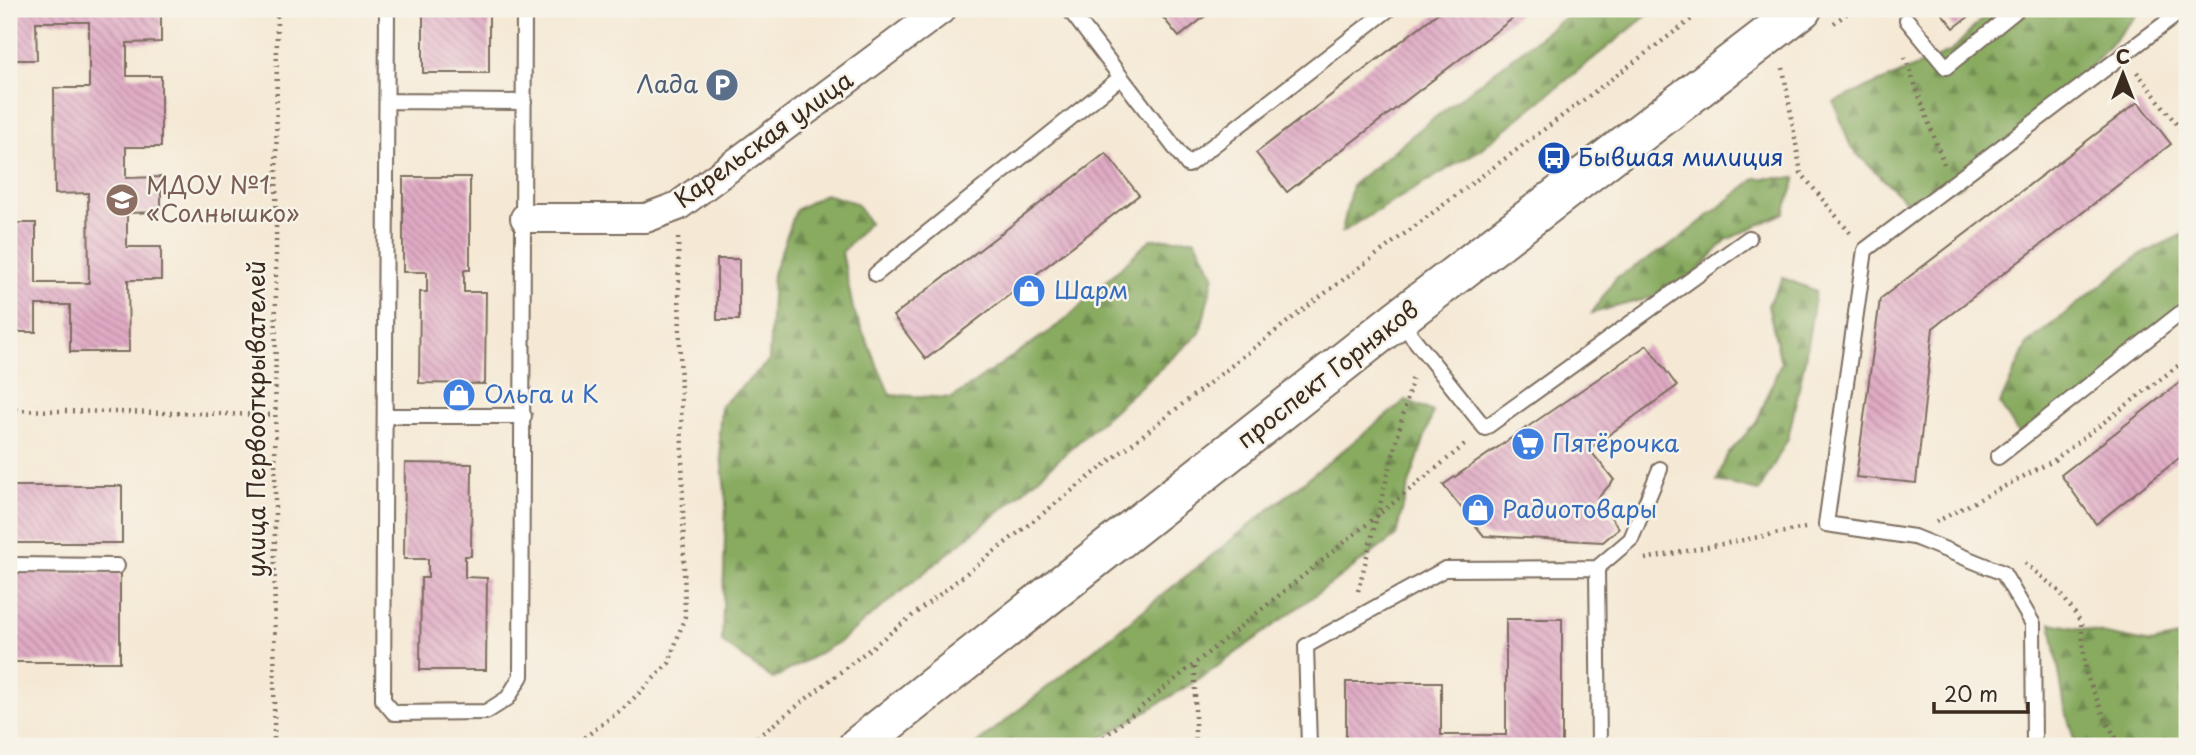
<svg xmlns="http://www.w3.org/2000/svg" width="2196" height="755" font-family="'Playpen Sans',sans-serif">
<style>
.forest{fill:url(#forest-firs);stroke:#626a3f;stroke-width:2}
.building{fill:url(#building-back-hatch)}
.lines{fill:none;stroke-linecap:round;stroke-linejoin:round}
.service-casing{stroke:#7c6d5e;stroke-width:18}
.minor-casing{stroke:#7c6d5e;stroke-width:32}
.secondary-casing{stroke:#7c6d5e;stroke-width:42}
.path{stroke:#7c6d5e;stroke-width:4.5;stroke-dasharray:2 5;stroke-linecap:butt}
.service{stroke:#fff;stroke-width:14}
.minor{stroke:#fff;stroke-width:28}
.secondary{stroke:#fff;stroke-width:38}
.labels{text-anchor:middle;stroke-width:5;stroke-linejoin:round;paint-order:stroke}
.service-label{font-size:24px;fill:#4e5e75;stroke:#f7f3e8;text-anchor:end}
.street-label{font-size:24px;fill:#3b2a1e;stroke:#f7f3e8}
.transit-label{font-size:24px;fill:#164399;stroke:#f7f3e8;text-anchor:start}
.education-label{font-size:24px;fill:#785e54;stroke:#f7f3e8;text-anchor:start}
.shop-label{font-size:24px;fill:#366cbe;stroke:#f7f3e8;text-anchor:start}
</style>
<defs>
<pattern id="forest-firs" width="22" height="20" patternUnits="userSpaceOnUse" patternTransform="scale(1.75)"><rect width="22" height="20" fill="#88ab60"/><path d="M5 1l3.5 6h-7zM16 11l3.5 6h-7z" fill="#708b4f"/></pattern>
<pattern id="building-back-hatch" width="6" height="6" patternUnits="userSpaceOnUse" patternTransform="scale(1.75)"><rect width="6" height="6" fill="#e0abc5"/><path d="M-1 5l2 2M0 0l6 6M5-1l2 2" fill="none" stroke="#b78b9f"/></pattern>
</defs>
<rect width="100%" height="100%" fill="#f7f3e8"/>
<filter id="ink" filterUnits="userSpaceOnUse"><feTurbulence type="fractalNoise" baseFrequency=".0143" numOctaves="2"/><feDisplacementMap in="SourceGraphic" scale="14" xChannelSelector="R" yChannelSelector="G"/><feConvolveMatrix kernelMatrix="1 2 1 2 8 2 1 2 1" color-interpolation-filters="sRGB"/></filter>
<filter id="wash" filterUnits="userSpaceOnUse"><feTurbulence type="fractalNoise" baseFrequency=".00686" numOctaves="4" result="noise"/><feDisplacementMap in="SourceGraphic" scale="28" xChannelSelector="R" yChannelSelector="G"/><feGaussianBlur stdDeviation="1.57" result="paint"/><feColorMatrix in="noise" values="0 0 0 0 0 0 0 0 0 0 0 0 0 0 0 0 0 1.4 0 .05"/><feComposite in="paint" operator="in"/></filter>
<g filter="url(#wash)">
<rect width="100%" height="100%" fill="#f5e9d5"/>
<path class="forest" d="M 1576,9 L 1655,9 L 1478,151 L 1342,232 L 1352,185 L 1425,125 Z
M 1991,9 L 2142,9 L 2068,92 L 1961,186 L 1910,205 L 1851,148 L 1834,102 L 1952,51 Z
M 1756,178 L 1796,178 L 1784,213 L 1726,240 L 1694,275 L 1656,296 L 1592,313 L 1616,278 L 1674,243 Z
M 825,194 L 856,203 L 869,223 L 842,252 L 853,309 L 890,395 L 952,398 L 1064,321 L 1151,239 L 1195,239 L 1214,275 L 1200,333 L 1011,502 L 839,642 L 773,679 L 722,642 L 726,502 L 719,435 L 721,406 L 769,361 L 773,274 L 796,210 Z
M 2187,232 L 2187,309 L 2120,364 L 2050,427 L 2021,438 L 2000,404 L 2027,344 L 2138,256 Z
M 1783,278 L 1816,291 L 1804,364 L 1788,439 L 1759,491 L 1717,481 L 1727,455 L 1756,423 L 1781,363 L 1768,305 Z
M 1406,400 L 1433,412 L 1406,494 L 1396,536 L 1207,674 L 1089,746 L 974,746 Z
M 2051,623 L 2151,643 L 2187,635 L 2187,746 L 2076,746 L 2065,708 Z"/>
<g id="blocks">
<path class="building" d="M 9,9 L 161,9 L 161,42 L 127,43 L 127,76 L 161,76 L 161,147 L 126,147 L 126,178 L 161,177 L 161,212 L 127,213 L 127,247 L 161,247 L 161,280 L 128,280 L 129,352 L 70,352 L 70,305 L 36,305 L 36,332 L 9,332 L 9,223 L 36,223 L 36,283 L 89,283 L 88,193 L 55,194 L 54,88 L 89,88 L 89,22 L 36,22 L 37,60 L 9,60 Z
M 423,9 L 489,9 L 489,73 L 423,73 Z
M 1156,9 L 1214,9 L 1179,37 Z
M 1443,9 L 1525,9 L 1287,192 L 1256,153 Z
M 1938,9 L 1979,9 L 1954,28 Z
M 2138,102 L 2171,144 L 1933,328 L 1916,483 L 1856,477 L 1880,299 Z
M 1106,153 L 1139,195 L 926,359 L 893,316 Z
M 403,177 L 470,177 L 470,270 L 464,270 L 464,292 L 486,292 L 485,384 L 419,383 L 420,292 L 427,292 L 427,272 L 403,272 Z
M 717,259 L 739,259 L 739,320 L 717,320 Z
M 1647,345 L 1677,386 L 1589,449 L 1614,480 L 1597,499 L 1619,528 L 1603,542 L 1484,536 L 1443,485 Z
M 2187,377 L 2187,452 L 2096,524 L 2061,475 Z
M 405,463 L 472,464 L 471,556 L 465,556 L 465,577 L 487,578 L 486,670 L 420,670 L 421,578 L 428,578 L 428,559 L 404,559 Z
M 9,486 L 122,486 L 122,543 L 9,543 Z
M 9,573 L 120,573 L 120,662 L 9,662 Z
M 1506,619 L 1562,619 L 1562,746 L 1346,746 L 1346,682 L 1441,682 L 1441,735 L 1506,735 Z"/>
</g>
</g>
<g filter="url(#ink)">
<use href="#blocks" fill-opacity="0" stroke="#7c6d5e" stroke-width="2"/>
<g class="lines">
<defs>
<path id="service" d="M 387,9 L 383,700 L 394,713 L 486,712 L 508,698 L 521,676 L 524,9
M 1069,9 L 1188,165 L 1389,9
M 1907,20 L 1946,67 L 2018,9
M 387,101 L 524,102
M 876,274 L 1120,78
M 1399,320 L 1485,428 L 1749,238
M 386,416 L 524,416
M 1998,457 L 2187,308
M 9,565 L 117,566
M 1309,746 L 1306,646 L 1445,569 L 1597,568
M 1599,746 L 1597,568 L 1631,539 L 1660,469
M 2034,746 L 2033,624 L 2003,573 L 1914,537 L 1826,524 L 1865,250 L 2184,9"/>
<path id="minor" d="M 525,218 L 646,218 L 678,206 L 942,9"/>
<path id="secondary" d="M 858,746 L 1398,319 L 1802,9"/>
</defs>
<use href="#service" class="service-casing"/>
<use href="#minor" class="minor-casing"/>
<use href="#secondary" class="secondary-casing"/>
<path class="path" d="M 1834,23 L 1853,9
M 1905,57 L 1944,164
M 1783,68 L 1801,173 L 1850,233
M 2137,72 L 2187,138
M 9,410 L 275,415
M 1936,522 L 2053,461 L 2187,359
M 1645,559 L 1805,528
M 2025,563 L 2059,591 L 2081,622 L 2086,674 L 2107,723 L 2121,746
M 1358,591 L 1413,376
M 274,746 L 277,9
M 573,746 L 625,707 L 669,663 L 685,616 L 678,235
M 746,746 L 1300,312 L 1705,9
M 1093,746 L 1467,443
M 1195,746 L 1195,663"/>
<use href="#service" class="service"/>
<use href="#minor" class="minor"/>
<use href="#secondary" class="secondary"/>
</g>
</g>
<defs>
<symbol id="parking-disc" viewBox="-11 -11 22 22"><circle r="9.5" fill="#5c6f8a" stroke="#f7f3e8"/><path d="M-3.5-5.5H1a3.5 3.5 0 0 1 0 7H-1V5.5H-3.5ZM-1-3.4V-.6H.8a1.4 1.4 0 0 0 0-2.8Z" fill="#fff"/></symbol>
<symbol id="bus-disc" viewBox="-11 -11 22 22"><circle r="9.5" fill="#1a4fb4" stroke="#f7f3e8"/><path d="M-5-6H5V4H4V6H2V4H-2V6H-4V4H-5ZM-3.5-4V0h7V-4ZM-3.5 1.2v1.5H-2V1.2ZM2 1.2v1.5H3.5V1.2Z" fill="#fff"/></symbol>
<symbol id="school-disc" viewBox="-11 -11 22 22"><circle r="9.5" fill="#8d6e63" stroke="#f7f3e8"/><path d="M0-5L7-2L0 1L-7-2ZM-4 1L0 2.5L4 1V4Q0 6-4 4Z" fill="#fff"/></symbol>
<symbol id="shop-disc" viewBox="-11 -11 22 22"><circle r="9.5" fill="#3f7fe0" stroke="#f7f3e8"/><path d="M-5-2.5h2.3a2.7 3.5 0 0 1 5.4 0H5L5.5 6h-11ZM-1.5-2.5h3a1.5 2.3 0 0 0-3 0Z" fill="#fff"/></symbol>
<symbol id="supermarket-disc" viewBox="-11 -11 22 22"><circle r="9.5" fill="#3f7fe0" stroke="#f7f3e8"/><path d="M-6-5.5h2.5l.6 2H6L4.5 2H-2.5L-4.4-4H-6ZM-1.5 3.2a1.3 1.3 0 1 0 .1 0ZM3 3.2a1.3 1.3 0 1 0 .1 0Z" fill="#fff"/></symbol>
</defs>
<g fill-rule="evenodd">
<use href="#parking-disc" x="703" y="66" width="38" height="38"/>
<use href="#bus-disc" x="1535" y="139" width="38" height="38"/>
<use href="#school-disc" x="103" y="181" width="38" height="38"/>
<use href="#shop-disc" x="1010" y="272" width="38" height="38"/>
<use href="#shop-disc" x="440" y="376" width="38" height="38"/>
<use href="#supermarket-disc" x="1509" y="425" width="38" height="38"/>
<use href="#shop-disc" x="1459" y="491" width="38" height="38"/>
</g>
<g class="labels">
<g class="service-label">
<text x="698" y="93">Лада</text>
</g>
<g class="street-label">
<text transform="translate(764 140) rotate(-36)" y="8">Карельская улица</text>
<text transform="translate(1328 375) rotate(-38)" y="8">проспект Горняков</text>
<text transform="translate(257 419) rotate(-90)" y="8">улица Первооткрывателей</text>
</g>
<g class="transit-label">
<text x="1578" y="166">Бывшая милиция</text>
</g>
<g class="education-label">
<text x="146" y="194">МДОУ №1<tspan x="146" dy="28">«Солнышко»</tspan></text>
</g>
<g class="shop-label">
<text x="1054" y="299">Шарм</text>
<text x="484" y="403">Ольга и К</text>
<text x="1552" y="452">Пятёрочка</text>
<text x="1502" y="518">Радиотовары</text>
</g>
</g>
<rect width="2196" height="755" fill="none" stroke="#f7f3e8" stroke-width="35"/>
<g transform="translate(2123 74)" stroke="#f7f3e8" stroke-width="5" paint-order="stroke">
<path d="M0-5L12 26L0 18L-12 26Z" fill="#3b2a1e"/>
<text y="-10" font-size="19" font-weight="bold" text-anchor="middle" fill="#3b2a1e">С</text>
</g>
<path d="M1934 702v10h94v-10" fill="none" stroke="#3b2a1e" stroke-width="3.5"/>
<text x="1944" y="702" font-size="21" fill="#3b2a1e" stroke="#f7f3e8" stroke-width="5" paint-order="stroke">20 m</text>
</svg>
